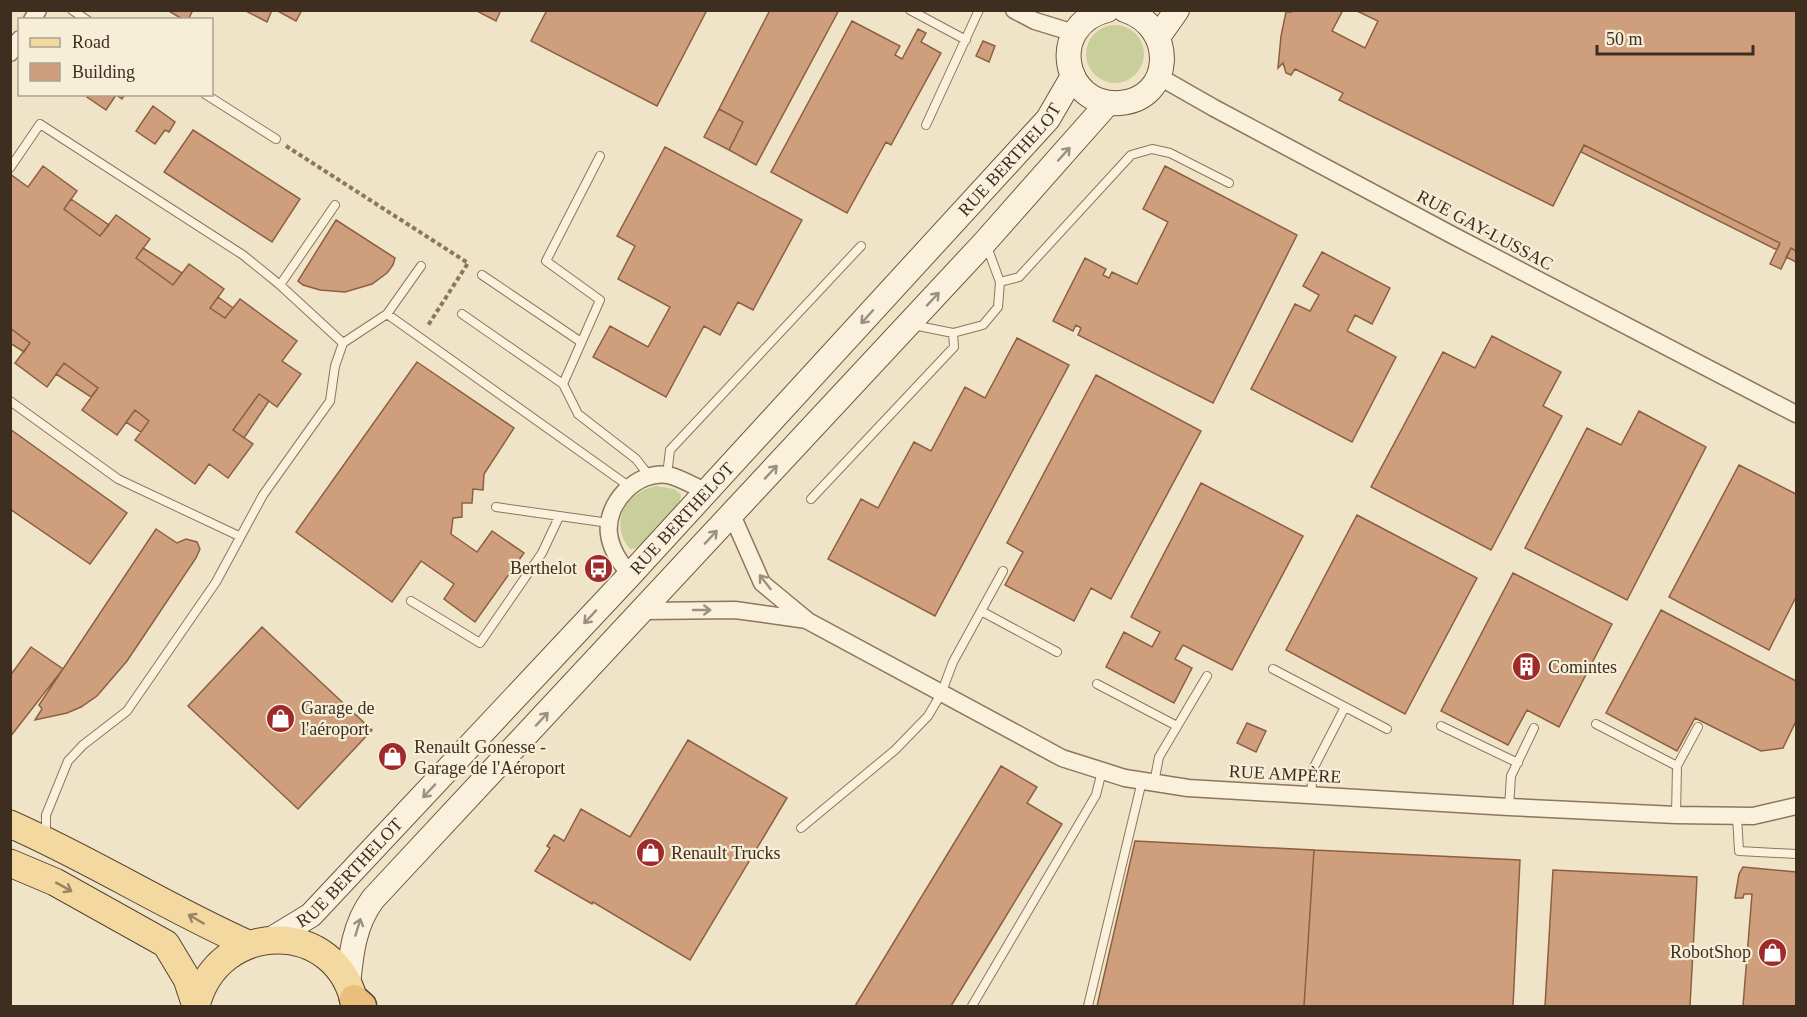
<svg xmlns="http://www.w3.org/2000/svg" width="1807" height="1017" font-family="Georgia,serif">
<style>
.green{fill:#c9cf9b}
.building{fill:#cf9f7d;stroke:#8d5f41;stroke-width:1.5}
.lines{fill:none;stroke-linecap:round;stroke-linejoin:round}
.service-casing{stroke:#8d765c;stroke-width:10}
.minor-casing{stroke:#8d765c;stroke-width:19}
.secondary-casing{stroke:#6f573f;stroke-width:26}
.primary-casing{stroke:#5b4430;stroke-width:29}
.trunk-casing{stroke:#5b4430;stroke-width:31}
.path{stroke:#8d765c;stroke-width:4;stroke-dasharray:4.5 3;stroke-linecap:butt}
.service{stroke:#faf1dc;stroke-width:8}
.minor{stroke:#faf1dc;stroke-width:16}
.secondary{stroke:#faf1dc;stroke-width:24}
.primary{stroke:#f3d9a0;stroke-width:27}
.trunk{stroke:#eabe7c;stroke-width:28}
.oneway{stroke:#9c907e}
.oneway2{stroke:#988460}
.labels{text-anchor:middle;stroke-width:4.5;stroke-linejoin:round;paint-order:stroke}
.street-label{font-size:18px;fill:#3d2e20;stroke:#f7eed8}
.poi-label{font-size:18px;fill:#3d2e20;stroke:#f7eed8;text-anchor:start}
</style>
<rect width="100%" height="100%" fill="#f0e4c8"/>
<path class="green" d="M1086 54a29 29 0 1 1 58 0a29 29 0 1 1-58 0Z
M 656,486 L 674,489 L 681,494 L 680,502 L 637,548 L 630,549 C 608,523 626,492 656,486 Z"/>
<path class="building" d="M 167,10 L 193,10 L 188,20 L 184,20 Z
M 244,10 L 272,10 L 267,22 Z
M 276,10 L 302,10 L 296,21 Z
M 475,10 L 501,10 L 496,21 Z
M 547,10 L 707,10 L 657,106 L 531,41 Z
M 770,10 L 839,10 L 756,165 L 729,150 L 743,122 L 719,109 Z
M 1290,10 L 1343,10 L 1332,31 L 1365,48 L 1378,21 L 1355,10 L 1796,10 L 1796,251 L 1791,248 L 1781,269 L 1770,264 L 1780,243 L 1584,145 L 1553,206 L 1339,100 L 1343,93 L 1295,69 L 1291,75 L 1286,73 L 1283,63 L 1278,68 L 1281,36 L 1286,12 L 1291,12 Z
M 852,21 L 900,46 L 895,55 L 902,59 L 918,29 L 926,33 L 921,42 L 941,53 L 891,145 L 886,142 L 847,213 L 771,172 Z
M 983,41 L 995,46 L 989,62 L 976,56 Z
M 89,94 L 125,94 L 122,99 L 116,95 L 106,110 L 87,97 Z
M 153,106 L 175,122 L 169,132 L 165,130 L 155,144 L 136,131 Z
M 719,109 L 743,122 L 729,150 L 704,137 Z
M 193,130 L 300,199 L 272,242 L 164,172 Z
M 1584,145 L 1780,243 L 1777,250 L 1581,152 Z
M 665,147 L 802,220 L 753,310 L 738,302 L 720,335 L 704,326 L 666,397 L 593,357 L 610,326 L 648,347 L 670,307 L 618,279 L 635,246 L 617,236 Z
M 43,166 L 77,191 L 64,209 L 100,236 L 116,215 L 150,239 L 136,258 L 173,285 L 189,264 L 224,289 L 210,308 L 225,318 L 240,299 L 297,341 L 282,361 L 301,374 L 277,407 L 259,394 L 233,430 L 253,444 L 228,478 L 209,464 L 195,484 L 135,440 L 149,421 L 135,410 L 117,435 L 82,410 L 98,388 L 64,363 L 47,387 L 15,363 L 30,343 L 10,328 L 10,174 L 28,187 Z
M 1165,166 L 1297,235 L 1213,403 L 1078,335 L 1081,328 L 1076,325 L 1073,331 L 1053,321 L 1085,258 L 1106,269 L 1103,275 L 1109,278 L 1112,272 L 1137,284 L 1168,222 L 1143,209 Z
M 71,199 L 109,225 L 100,236 L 64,209 Z
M 336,220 L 395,258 L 393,265 L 387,273 L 372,284 L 345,292 L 320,290 L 303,285 L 298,281 Z
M 143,248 L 182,273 L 173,285 L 136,258 Z
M 1791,248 L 1796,251 L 1796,262 L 1786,257 Z
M 1322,252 L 1390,288 L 1372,324 L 1355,315 L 1347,331 L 1396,357 L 1352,442 L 1251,389 L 1295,304 L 1310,311 L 1319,295 L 1303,286 Z
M 218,297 L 233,308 L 225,318 L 210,308 Z
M 10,328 L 30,343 L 24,352 L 10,343 Z
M 1492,336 L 1561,372 L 1543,406 L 1562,416 L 1491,550 L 1371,487 L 1443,352 L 1475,368 Z
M 1017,338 L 1069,365 L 935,616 L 828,559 L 861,499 L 878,508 L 914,442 L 931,451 L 965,387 L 985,398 Z
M 417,362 L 514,428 L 484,474 L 483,490 L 473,489 L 472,503 L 462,503 L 462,517 L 453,518 L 451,534 L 477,552 L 492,531 L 524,553 L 475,622 L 444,599 L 454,584 L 421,561 L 392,602 L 296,532 Z
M 64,363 L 98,388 L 91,397 L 56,374 Z
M 1096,375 L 1201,431 L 1111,599 L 1091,588 L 1074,621 L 1005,585 L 1023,552 L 1007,543 Z
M 259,394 L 269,401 L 244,438 L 233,430 Z
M 135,410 L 149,421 L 141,432 L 126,422 Z
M 1639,411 L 1706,447 L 1627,600 L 1525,548 L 1587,428 L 1621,445 Z
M 10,429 L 127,513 L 90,564 L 10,509 Z
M 1739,465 L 1796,494 L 1796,597 L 1769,650 L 1669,597 Z
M 1201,483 L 1303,536 L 1232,670 L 1183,645 L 1175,659 L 1192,668 L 1174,703 L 1106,667 L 1124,632 L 1152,647 L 1160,632 L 1131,617 Z
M 1357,515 L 1477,578 L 1405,714 L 1286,650 Z
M 156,529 L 177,543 L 186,539 L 197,542 L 200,549 L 196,558 L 127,661 L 97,696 L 81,707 L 67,713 L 35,720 L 42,709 L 39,705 Z
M 1513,573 L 1612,624 L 1559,727 L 1527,710 L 1508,745 L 1441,711 Z
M 1661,610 L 1796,681 L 1796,721 L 1783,748 L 1761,751 L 1695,718 L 1677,751 L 1606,713 Z
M 262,627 L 372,730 L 298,809 L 188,706 Z
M 31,647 L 63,669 L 10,737 L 10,676 Z
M 1247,723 L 1266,731 L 1256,752 L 1237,743 Z
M 688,740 L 787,798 L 690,960 L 593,902 L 592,904 L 535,871 L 550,848 L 547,846 L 554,835 L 564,841 L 581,809 L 630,837 Z
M 1001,766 L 1037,787 L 1027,803 L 1062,824 L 989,944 L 951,1006 L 855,1006 Z
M 1135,841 L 1314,850 L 1304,1006 L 1097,1006 Z
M 1314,850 L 1520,860 L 1513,1006 L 1304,1006 Z
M 1743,867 L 1796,872 L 1796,1006 L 1743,1006 L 1752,894 L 1744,894 L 1743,898 L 1735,898 L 1739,874 Z
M 1553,870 L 1697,877 L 1690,1006 L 1545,1006 Z"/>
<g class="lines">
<defs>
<path id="service" d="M 72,10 L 87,20
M 910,10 L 966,40
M 205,94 L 276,139
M 926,125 L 979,10
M 600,156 L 546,261 L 600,300 L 563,384 L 578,414 L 636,459 L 650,477
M 10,168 L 40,124 L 243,255 L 280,285 L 343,343 L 335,366 L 330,401 L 263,495 L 216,582 L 127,711 L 83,745 L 68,761 L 46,815 L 46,837
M 482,275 L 581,342
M 1000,282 L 1019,277 L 1131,155 L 1152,149 L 1170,153 L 1229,183
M 280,285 L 335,205
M 387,314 L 421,266
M 462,314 L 563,384
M 913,325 L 953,333 L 983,325 L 998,307 L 1000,282 L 986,244
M 343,343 L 387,314 L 630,487
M 10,401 L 118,479 L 239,536
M 667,475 L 670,450 L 861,246
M 811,499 L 954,347 L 953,333
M 496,507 L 609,523
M 411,601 L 480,643 L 542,553 L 559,517
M 981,611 L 1057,652
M 1273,669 L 1387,729
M 1097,684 L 1177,726
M 1596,724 L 1677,766 L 1676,815
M 1441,726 L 1518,763
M 1677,766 L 1698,727
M 1154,783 L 1159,757 L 1207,676
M 1311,795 L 1313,769 L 1345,707
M 1509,807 L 1511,776 L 1534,728
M 1737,816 L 1739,851 L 1796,854
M 801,828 L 895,750 L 928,716 L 941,694 L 953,662 L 1003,571
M 972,1006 L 1096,795 L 1102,771
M 1088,1006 L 1142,781"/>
<path id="minor" d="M 1014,10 L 1035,21 L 1074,33
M 32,20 L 38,10
M 10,53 L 20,39
M 1158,76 L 1214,108 L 1454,236 L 1796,414
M 732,515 L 762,583 L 808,621 L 1062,758 L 1125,778 L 1188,788 L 1509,807 L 1676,815 L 1753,816 L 1796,806
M 630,575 C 620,562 611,550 609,534 C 605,503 637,470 668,475 C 681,478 694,486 706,492
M 643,611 L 735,610 L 807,620"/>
<g id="secondary">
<path d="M 1107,10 C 1047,25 1062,107 1120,103 C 1173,99 1177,27 1125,10"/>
<path d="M 1158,37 L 1177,10"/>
<path id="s1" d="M 270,940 L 311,915 L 630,575 L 1048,119 L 1073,76"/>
<path d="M 348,985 C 351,954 354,924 373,899 L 985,242 L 1108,103"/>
</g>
<path id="primary" d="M 10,824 C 92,860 167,908 248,944
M 10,863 L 55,882 L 166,944 L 187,979 L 196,1006
M 196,1006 C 218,918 339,918 355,1006"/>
<path id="trunk" d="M 354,999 L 362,1006"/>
</defs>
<use href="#service" class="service-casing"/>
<use href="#minor" class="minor-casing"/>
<use href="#secondary" class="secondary-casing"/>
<use href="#primary" class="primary-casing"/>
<use href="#trunk" class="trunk-casing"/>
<path class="path" d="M 286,146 L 468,263 L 427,327"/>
<use href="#service" class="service"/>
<use href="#minor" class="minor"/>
<use href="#secondary" class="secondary"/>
<use href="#primary" class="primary"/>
<use href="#trunk" class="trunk"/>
</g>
<defs><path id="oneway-shaft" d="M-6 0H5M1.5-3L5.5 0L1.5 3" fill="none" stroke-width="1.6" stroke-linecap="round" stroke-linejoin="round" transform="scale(1.5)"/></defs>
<g class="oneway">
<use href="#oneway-shaft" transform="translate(1064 154) rotate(-48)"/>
<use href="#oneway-shaft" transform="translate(933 299) rotate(-47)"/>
<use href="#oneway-shaft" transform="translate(867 317) rotate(132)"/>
<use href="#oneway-shaft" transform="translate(771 472) rotate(-47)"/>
<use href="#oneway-shaft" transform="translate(711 537) rotate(-47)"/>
<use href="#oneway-shaft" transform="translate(765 582) rotate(-128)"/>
<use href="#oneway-shaft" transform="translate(702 610)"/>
<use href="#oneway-shaft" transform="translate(590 617) rotate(133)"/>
<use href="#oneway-shaft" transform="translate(542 719) rotate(-47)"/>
<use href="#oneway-shaft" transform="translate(429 791) rotate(133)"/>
<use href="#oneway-shaft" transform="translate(358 927) rotate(-73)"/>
</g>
<g class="oneway2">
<use href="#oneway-shaft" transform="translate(64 887) rotate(29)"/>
<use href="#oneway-shaft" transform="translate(196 919) rotate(-150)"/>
</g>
<defs>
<symbol id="bus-disc" viewBox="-11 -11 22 22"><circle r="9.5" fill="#9e2a2b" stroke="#f7eed8"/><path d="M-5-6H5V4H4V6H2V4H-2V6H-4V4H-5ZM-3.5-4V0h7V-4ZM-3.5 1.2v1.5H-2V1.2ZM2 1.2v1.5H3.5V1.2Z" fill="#fff"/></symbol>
<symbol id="building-disc" viewBox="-11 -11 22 22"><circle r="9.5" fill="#9e2a2b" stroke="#f7eed8"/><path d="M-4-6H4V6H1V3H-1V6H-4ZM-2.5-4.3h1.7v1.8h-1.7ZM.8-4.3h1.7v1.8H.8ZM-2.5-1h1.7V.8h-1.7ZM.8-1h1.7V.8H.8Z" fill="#fff"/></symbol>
<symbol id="shop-disc" viewBox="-11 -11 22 22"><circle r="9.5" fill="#9e2a2b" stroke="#f7eed8"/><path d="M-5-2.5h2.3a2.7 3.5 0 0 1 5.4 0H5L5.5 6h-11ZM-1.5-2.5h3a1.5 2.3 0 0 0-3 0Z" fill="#fff"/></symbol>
</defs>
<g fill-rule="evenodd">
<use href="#bus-disc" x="582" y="552" width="33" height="33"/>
<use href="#building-disc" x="1510" y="650" width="33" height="33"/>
<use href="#shop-disc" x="264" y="702" width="33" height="33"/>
<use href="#shop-disc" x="376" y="740" width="33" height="33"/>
<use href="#shop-disc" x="634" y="836" width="33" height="33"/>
<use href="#shop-disc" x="1756" y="936" width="33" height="33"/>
</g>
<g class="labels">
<g class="street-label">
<text dy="6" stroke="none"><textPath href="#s1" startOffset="1077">RUE BERTHELOT</textPath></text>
<text transform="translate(1485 230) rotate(28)" y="6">RUE GAY-LUSSAC</text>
<text dy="6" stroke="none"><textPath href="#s1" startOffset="591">RUE BERTHELOT</textPath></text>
<text transform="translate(1285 774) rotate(3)" y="6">RUE AMPÈRE</text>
<text dy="6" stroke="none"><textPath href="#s1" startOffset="105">RUE BERTHELOT</textPath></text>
</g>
<g class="poi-label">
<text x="577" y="574" text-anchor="end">Berthelot</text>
<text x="1548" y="673">Comintes</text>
<text x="301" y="714">Garage de<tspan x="301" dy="21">l'aéroport</tspan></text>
<text x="414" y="753">Renault Gonesse -<tspan x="414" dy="21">Garage de l'Aéroport</tspan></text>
<text x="671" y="859">Renault Trucks</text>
<text x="1751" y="958" text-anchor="end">RobotShop</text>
</g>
</g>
<rect width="1807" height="1017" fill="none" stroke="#3d2e20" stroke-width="24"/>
<rect x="18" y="18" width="195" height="78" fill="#f7eed8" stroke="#ada18e" stroke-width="1.5"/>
<rect x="30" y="38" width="30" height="9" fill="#f3d9a0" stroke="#ada18e" stroke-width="1.5"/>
<text x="72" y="48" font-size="18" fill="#3d2e20">Road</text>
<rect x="30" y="63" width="30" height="18" fill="#cf9f7d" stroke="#ada18e" stroke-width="1.5"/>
<text x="72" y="78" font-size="18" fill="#3d2e20">Building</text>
<path d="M1597 45v9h156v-9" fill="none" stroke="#3d2e20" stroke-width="3"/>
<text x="1606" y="45" font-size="18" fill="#3d2e20" stroke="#f7eed8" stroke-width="4.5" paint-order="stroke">50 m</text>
</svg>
